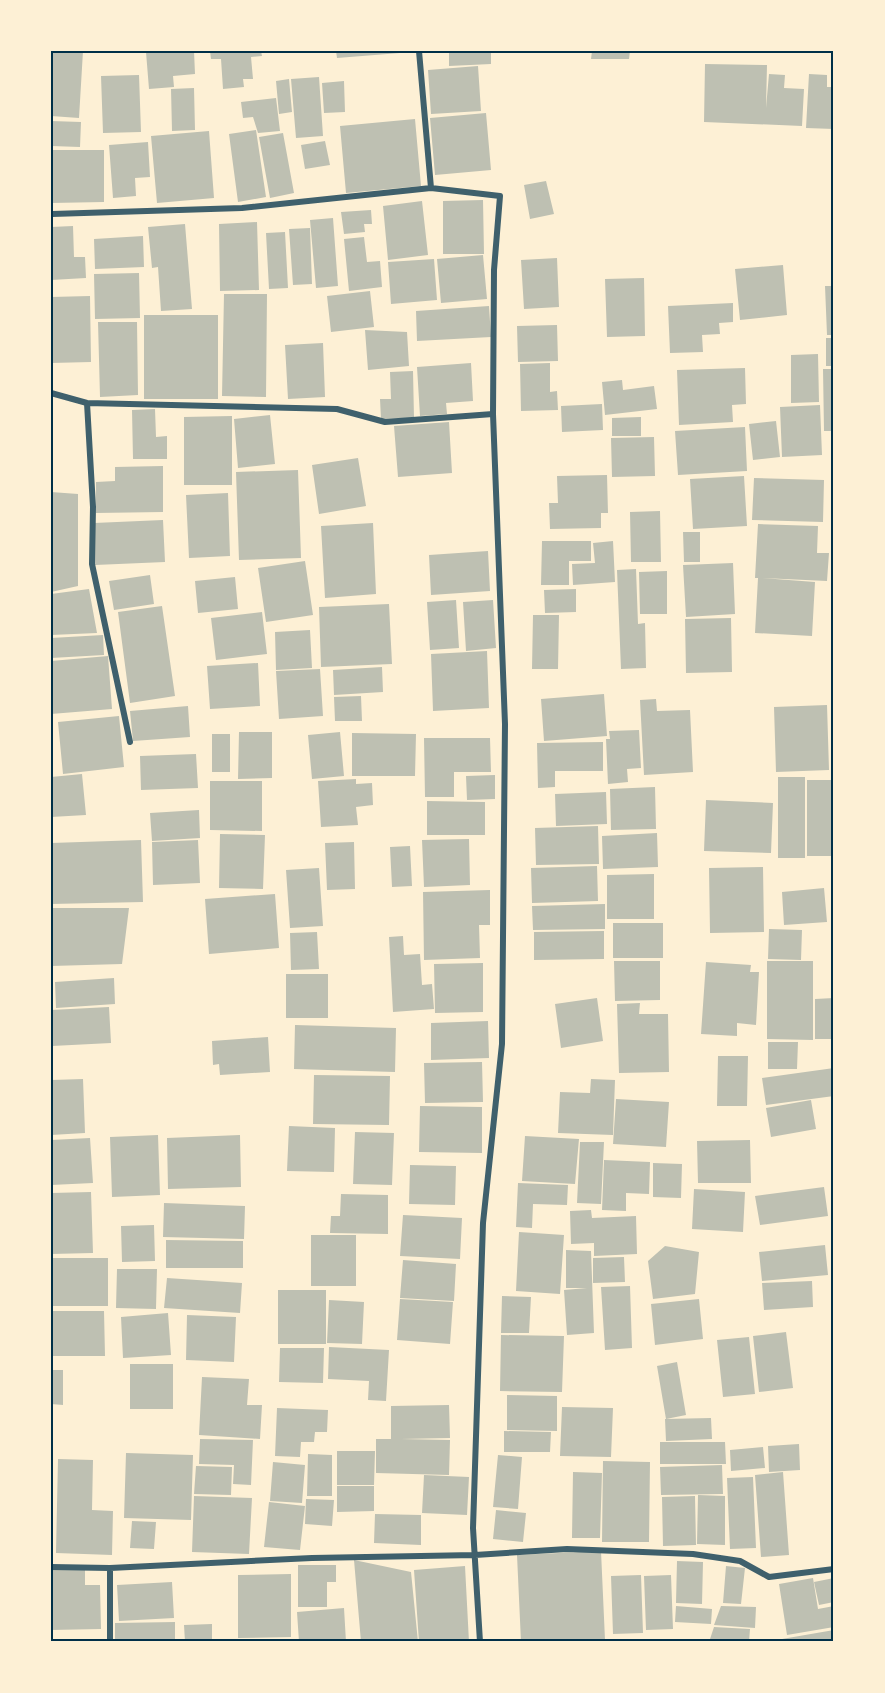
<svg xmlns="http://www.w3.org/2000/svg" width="885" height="1693" font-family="'Space Grotesk',sans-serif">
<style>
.building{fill:#bec0b2}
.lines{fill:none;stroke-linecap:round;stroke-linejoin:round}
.minor{stroke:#3f606c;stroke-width:6}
.neatline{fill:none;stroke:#003049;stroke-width:2}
</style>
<rect width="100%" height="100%" fill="#fdf0d5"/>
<path class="building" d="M 51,51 L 83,51 L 79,118 L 51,116 Z
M 194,51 L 195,74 L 173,76 L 174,87 L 149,89 L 146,52 Z
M 210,51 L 261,51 L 262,56 L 251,57 L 253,79 L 243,79 L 244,87 L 223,89 L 221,59 L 211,59 Z
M 336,51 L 400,51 L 400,53 L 337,58 Z
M 449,51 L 491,51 L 491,64 L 449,66 Z
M 592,51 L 630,51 L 629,59 L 591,59 Z
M 705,64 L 767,65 L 766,108 L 769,74 L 785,75 L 784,88 L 804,89 L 802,126 L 704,122 Z
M 478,66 L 481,111 L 431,114 L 428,70 Z
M 809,74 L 827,75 L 827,87 L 834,87 L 834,129 L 806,128 Z
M 139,75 L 141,132 L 103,133 L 101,76 Z
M 319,77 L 323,136 L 296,138 L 291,79 Z
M 289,79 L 292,112 L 279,114 L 276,81 Z
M 344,81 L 345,112 L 324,113 L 322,83 Z
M 194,88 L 195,130 L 172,131 L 171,89 Z
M 276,98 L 280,131 L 258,133 L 253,117 L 243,118 L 241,102 Z
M 486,113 L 491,170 L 435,175 L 430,118 Z
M 415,119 L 421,186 L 346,193 L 340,126 Z
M 51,121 L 81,122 L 80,147 L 51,146 Z
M 256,130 L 266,197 L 238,202 L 229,134 Z
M 209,131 L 214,198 L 157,203 L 151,136 Z
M 283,133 L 294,193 L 270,198 L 259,137 Z
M 325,141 L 330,165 L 305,169 L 301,145 Z
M 148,142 L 150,177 L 135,178 L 136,196 L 113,198 L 109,145 Z
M 51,150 L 104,150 L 104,202 L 51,203 Z
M 546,181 L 554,214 L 530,219 L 524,185 Z
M 483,200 L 484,254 L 443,254 L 443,201 Z
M 422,201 L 428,255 L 388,260 L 383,206 Z
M 371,210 L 372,224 L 364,224 L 365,232 L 344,234 L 341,212 Z
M 333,218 L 338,286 L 316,288 L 310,220 Z
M 257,222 L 259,290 L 220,291 L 219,224 Z
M 185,224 L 192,309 L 161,311 L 158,267 L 152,268 L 148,227 Z
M 73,226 L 74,257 L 85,257 L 86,278 L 51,280 L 51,227 Z
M 310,228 L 312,284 L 293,285 L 289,229 Z
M 285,232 L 288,288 L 269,289 L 266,233 Z
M 143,236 L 144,267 L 95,269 L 94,239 Z
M 364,237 L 367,262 L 380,261 L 382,287 L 349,291 L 344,239 Z
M 483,255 L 487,299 L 441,303 L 437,259 Z
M 557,258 L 559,307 L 524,309 L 521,260 Z
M 434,259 L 437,300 L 391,304 L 388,262 Z
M 783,265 L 787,315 L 740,320 L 735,269 Z
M 139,273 L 140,318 L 95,319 L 94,274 Z
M 644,278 L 645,336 L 607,337 L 605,279 Z
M 825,286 L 834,286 L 834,335 L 827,335 Z
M 370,291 L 374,327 L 331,332 L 327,296 Z
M 224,294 L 267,294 L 266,397 L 222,396 Z
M 90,296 L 91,362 L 51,363 L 51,297 Z
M 733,303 L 733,322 L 719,323 L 720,334 L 702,335 L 703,352 L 670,353 L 668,306 Z
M 489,306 L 491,337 L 417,341 L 416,311 Z
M 144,315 L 218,315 L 218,399 L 144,399 Z
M 98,322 L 137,322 L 138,395 L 100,397 Z
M 557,325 L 558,361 L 518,362 L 517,326 Z
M 365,330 L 407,332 L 409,366 L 368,370 Z
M 826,338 L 834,338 L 834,366 L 826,366 Z
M 323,343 L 325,397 L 288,399 L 285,345 Z
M 818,354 L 819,402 L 791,403 L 791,355 Z
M 471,363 L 473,401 L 446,403 L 447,414 L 420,416 L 417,367 Z
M 550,363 L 550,392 L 557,391 L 558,410 L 521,411 L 520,364 Z
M 745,368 L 746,404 L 732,405 L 733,422 L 679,425 L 677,370 Z
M 823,369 L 834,369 L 834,431 L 824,431 Z
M 413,371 L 414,418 L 381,419 L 380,399 L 391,399 L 390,372 Z
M 622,380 L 623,390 L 654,386 L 657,409 L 605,415 L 602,382 Z
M 602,404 L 603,430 L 562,432 L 561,406 Z
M 820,405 L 822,455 L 782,457 L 780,407 Z
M 155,409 L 156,437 L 167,436 L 167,459 L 133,459 L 132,410 Z
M 270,415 L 275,464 L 238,468 L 234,419 Z
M 232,416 L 232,485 L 184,485 L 184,417 Z
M 641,417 L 641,436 L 612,436 L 612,418 Z
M 776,421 L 780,457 L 753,460 L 749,424 Z
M 449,422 L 452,473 L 398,477 L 394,426 Z
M 745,427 L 747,471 L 678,475 L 675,431 Z
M 654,437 L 655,476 L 612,477 L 611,438 Z
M 358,458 L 366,506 L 319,514 L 312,465 Z
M 163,466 L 163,512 L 96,513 L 96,482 L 115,481 L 115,467 Z
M 298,470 L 301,558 L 239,560 L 236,472 Z
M 607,475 L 608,513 L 601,513 L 601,528 L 550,529 L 549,503 L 558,503 L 557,476 Z
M 744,476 L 747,526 L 693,529 L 690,479 Z
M 754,478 L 824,480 L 823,522 L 752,520 Z
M 51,492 L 78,494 L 78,586 L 51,592 Z
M 228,493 L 230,556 L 189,558 L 186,495 Z
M 660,511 L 661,562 L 631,562 L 630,512 Z
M 163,520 L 165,562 L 95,565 L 94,523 Z
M 373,523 L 376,594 L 325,598 L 321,526 Z
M 758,524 L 818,526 L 817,553 L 829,553 L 827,581 L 761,578 L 815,582 L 812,636 L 755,633 L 758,578 L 755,578 Z
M 683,532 L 700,532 L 700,562 L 684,562 Z
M 542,541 L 591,541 L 591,561 L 569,561 L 569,585 L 541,585 Z
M 613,541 L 615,582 L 573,585 L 572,564 L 595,563 L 593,543 Z
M 488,551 L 490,591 L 431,595 L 429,555 Z
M 305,561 L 313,615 L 266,622 L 258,568 Z
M 733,563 L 735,614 L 686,617 L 683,565 Z
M 636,569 L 638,624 L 645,623 L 646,668 L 621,669 L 617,570 Z
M 667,571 L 667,614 L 640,614 L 639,572 Z
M 150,575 L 154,604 L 114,610 L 109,581 Z
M 235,577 L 238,609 L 198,613 L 195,581 Z
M 89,589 L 97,633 L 51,635 L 51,594 Z
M 576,589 L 576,612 L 545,613 L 544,590 Z
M 456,600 L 459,648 L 430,650 L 427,602 Z
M 493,600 L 496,648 L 466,651 L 463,602 Z
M 389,604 L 392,664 L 321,667 L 319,607 Z
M 162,606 L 175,696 L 130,703 L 118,612 Z
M 262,612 L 267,654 L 216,660 L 211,618 Z
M 533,615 L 559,615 L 558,669 L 532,669 Z
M 731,618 L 732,672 L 686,673 L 685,619 Z
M 310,630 L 312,668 L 276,670 L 275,632 Z
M 103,635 L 104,655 L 51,658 L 51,638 Z
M 487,651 L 489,708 L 433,711 L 431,654 Z
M 108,656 L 112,709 L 51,714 L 51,661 Z
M 258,663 L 260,706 L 210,709 L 207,666 Z
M 382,667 L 383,692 L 334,695 L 333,670 Z
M 320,669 L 323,716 L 279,719 L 276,671 Z
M 604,694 L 607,736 L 544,741 L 541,699 Z
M 361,696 L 362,721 L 335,721 L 334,697 Z
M 656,699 L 657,711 L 690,710 L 693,772 L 644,775 L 640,700 Z
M 827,705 L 829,770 L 776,772 L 774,707 Z
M 188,706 L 190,737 L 133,741 L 130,711 Z
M 119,716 L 124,767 L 63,774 L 58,722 Z
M 639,730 L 641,768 L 627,769 L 628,782 L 608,784 L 606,739 L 610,739 L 609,731 Z
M 239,732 L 272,732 L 272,778 L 238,779 Z
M 340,732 L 344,776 L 312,779 L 308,735 Z
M 352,733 L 416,734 L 415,776 L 352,776 Z
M 212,734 L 230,734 L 230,772 L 212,772 Z
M 424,738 L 490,738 L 491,772 L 454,772 L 454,797 L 425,797 Z
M 603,742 L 603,771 L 555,771 L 555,787 L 538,788 L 537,743 Z
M 196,754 L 198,788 L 141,790 L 140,756 Z
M 82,774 L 86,815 L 51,817 L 51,777 Z
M 495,775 L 495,799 L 467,800 L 466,776 Z
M 778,777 L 805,777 L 805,858 L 778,858 Z
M 356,779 L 356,784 L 372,783 L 373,805 L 356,807 L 358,825 L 321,827 L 318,781 Z
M 807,780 L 834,780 L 834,856 L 807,856 Z
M 210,781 L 262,781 L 262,831 L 210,830 Z
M 655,787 L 656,829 L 611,830 L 610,789 Z
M 606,792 L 607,824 L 556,826 L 555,794 Z
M 706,800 L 773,803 L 771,853 L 704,851 Z
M 427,801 L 485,802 L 485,835 L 427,835 Z
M 199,810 L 200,838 L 152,841 L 150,813 Z
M 598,826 L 599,864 L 536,865 L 535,828 Z
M 657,833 L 658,867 L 603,869 L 602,836 Z
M 220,834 L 265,835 L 263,889 L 219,888 Z
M 469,839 L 470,885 L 424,887 L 422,840 Z
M 141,840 L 143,902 L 51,904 L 51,843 Z
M 198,840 L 200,883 L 153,885 L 152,842 Z
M 354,842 L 355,889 L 327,890 L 325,843 Z
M 410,846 L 412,886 L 392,887 L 390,847 Z
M 597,866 L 598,901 L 532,903 L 531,868 Z
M 763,867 L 764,932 L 710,933 L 709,868 Z
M 319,868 L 323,926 L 290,928 L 286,870 Z
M 654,874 L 654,919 L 607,919 L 607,875 Z
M 824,888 L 827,922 L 784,925 L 782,892 Z
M 490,890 L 490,925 L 479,925 L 480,958 L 424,960 L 423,892 Z
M 275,894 L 279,948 L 209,954 L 205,899 Z
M 605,904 L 605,929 L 533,930 L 532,906 Z
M 51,908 L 129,908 L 122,964 L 51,966 Z
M 613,923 L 663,923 L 663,958 L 613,958 Z
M 769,929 L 802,930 L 801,960 L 768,959 Z
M 604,931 L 604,959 L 534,960 L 534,932 Z
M 317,932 L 319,969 L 291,970 L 290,933 Z
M 403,936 L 404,955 L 420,954 L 422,985 L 432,984 L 434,1009 L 393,1012 L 389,937 Z
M 614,961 L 660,961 L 660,1000 L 615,1001 Z
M 767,961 L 813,961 L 813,1040 L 767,1039 Z
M 706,962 L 751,965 L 750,972 L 759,972 L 756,1025 L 737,1023 L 737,1036 L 701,1034 Z
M 483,963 L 483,1012 L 435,1013 L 434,964 Z
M 286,974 L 328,974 L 328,1018 L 286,1018 Z
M 114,978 L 115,1004 L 56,1008 L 55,982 Z
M 597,998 L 603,1041 L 561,1048 L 555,1004 Z
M 834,998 L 834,1039 L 815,1039 L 815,999 Z
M 640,1003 L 639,1014 L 668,1014 L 669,1072 L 619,1073 L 617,1004 Z
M 109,1007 L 111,1043 L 52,1046 L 51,1010 Z
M 488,1021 L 489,1058 L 431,1060 L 431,1023 Z
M 295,1025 L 396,1028 L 395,1072 L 294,1069 Z
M 268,1037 L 270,1072 L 220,1075 L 219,1064 L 213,1065 L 212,1041 Z
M 768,1042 L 798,1042 L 797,1069 L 768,1069 Z
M 718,1056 L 748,1056 L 747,1106 L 717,1106 Z
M 482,1062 L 483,1102 L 425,1103 L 424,1063 Z
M 834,1068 L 834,1096 L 766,1105 L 762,1078 Z
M 314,1075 L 390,1076 L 389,1125 L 313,1124 Z
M 83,1079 L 85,1133 L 51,1135 L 51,1080 Z
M 591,1079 L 615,1080 L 613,1135 L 558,1133 L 560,1092 L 590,1093 Z
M 616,1099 L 669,1102 L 666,1147 L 613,1144 Z
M 811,1100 L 816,1129 L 771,1137 L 766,1108 Z
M 420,1106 L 482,1107 L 482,1153 L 419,1152 Z
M 289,1126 L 335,1128 L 334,1172 L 287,1171 Z
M 355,1132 L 394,1133 L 392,1185 L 353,1184 Z
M 158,1135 L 160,1195 L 112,1197 L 110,1137 Z
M 240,1135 L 241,1187 L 168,1189 L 167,1138 Z
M 525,1136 L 579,1139 L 575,1184 L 522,1181 Z
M 90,1138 L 93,1183 L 51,1185 L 51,1140 Z
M 750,1140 L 751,1183 L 698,1183 L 697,1141 Z
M 580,1142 L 604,1142 L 601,1204 L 577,1203 Z
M 604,1160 L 650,1162 L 649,1194 L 626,1193 L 626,1211 L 602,1210 Z
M 653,1163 L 682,1164 L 681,1198 L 653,1197 Z
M 410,1165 L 456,1166 L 455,1205 L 409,1204 Z
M 518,1183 L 568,1185 L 567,1205 L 533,1204 L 532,1228 L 516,1227 Z
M 824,1187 L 828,1216 L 760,1225 L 755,1196 Z
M 694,1189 L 745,1192 L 743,1232 L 692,1229 Z
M 91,1192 L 93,1253 L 51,1254 L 51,1193 Z
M 341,1194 L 388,1195 L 388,1234 L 330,1233 L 331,1216 L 340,1216 Z
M 164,1203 L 245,1206 L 244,1239 L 163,1237 Z
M 591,1210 L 592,1218 L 636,1216 L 637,1254 L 594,1256 L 594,1243 L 571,1244 L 570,1211 Z
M 403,1215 L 462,1218 L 460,1259 L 400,1256 Z
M 154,1225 L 155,1261 L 122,1262 L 121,1226 Z
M 519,1232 L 564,1235 L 560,1294 L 516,1291 Z
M 311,1235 L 356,1235 L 356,1286 L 311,1286 Z
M 166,1240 L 243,1241 L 243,1268 L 166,1268 Z
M 825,1245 L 828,1275 L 762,1281 L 759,1252 Z
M 665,1246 L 699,1252 L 695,1294 L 653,1299 L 648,1261 Z
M 566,1250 L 591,1251 L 594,1333 L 567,1335 L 564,1290 L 587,1288 L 566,1288 Z
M 624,1257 L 625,1282 L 593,1283 L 593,1258 Z
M 51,1258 L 108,1258 L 108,1306 L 51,1306 Z
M 403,1260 L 456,1264 L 454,1301 L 400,1298 Z
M 117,1269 L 157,1269 L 156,1309 L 116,1308 Z
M 167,1278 L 242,1283 L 240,1313 L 164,1308 Z
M 812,1281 L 813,1307 L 764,1310 L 762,1283 Z
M 630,1286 L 632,1348 L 605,1350 L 601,1287 Z
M 278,1290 L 326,1290 L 326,1344 L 278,1344 Z
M 502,1296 L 531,1297 L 529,1333 L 501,1333 Z
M 400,1299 L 453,1302 L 450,1344 L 397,1340 Z
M 699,1299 L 703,1339 L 655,1345 L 651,1304 Z
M 329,1300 L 364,1302 L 362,1344 L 327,1343 Z
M 51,1311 L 104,1311 L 105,1356 L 51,1356 Z
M 168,1313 L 171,1355 L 123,1358 L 121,1317 Z
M 187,1315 L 236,1317 L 234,1362 L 186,1360 Z
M 786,1332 L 793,1388 L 759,1392 L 753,1336 Z
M 501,1335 L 564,1336 L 562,1392 L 500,1391 Z
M 749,1337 L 755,1394 L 723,1397 L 717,1340 Z
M 329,1347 L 389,1350 L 386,1401 L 368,1400 L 369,1381 L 328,1379 Z
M 280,1348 L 324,1348 L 323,1383 L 279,1382 Z
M 677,1362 L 686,1415 L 666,1419 L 657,1366 Z
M 130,1364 L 173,1364 L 173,1409 L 130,1409 Z
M 51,1370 L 63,1370 L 63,1405 L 51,1404 Z
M 202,1377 L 249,1379 L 247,1405 L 262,1405 L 260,1439 L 199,1435 Z
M 507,1395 L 557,1396 L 557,1431 L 507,1430 Z
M 449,1405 L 450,1438 L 401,1439 L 450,1440 L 449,1475 L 376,1473 L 376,1439 L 391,1439 L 391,1406 Z
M 562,1407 L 613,1408 L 611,1457 L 560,1456 Z
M 277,1408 L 328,1410 L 327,1432 L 315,1432 L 314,1442 L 301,1442 L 300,1457 L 275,1456 Z
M 711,1418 L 712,1439 L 666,1441 L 665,1419 Z
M 504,1431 L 551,1432 L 550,1452 L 504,1452 Z
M 200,1439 L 253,1440 L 251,1485 L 233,1484 L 234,1465 L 199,1464 Z
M 660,1442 L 725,1442 L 726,1464 L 660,1464 Z
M 799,1444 L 800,1470 L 769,1472 L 768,1446 Z
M 763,1447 L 765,1468 L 731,1471 L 730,1450 Z
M 337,1451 L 375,1451 L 374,1485 L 337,1485 Z
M 126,1453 L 193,1455 L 191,1520 L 124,1518 Z
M 308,1454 L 332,1455 L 332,1496 L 307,1496 Z
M 498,1455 L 522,1457 L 518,1509 L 493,1507 Z
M 58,1459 L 93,1460 L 92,1510 L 113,1511 L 112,1555 L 56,1553 Z
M 603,1461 L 650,1462 L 649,1542 L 602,1542 Z
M 273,1462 L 305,1465 L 302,1503 L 270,1501 Z
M 722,1465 L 723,1494 L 661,1495 L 660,1467 Z
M 196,1466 L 232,1467 L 231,1495 L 194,1494 Z
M 573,1472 L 602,1473 L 600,1538 L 572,1538 Z
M 783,1472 L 789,1555 L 761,1557 L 755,1475 Z
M 424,1475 L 469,1477 L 467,1515 L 422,1513 Z
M 753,1477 L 756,1548 L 730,1549 L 727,1478 Z
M 337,1486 L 374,1486 L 374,1511 L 337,1512 Z
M 698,1495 L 725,1496 L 725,1545 L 697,1544 Z
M 194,1496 L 252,1498 L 249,1554 L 192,1552 Z
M 695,1496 L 696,1545 L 663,1546 L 662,1497 Z
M 306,1499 L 334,1500 L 332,1526 L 305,1524 Z
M 269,1502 L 305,1506 L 300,1550 L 264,1547 Z
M 496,1510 L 526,1513 L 523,1542 L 493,1539 Z
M 375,1514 L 421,1515 L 421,1545 L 374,1543 Z
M 132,1521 L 156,1522 L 154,1549 L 130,1548 Z
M 601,1551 L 605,1640 L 521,1642 L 517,1555 Z
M 354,1560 L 411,1572 L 418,1642 L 361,1642 Z
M 677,1561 L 703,1562 L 702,1604 L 676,1603 Z
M 298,1565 L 336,1565 L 336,1582 L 327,1582 L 327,1607 L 298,1607 Z
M 465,1566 L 469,1642 L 419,1642 L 414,1570 Z
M 726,1566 L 745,1568 L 741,1604 L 723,1603 Z
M 85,1568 L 85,1585 L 100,1585 L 101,1629 L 51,1630 L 51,1569 Z
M 291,1574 L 291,1637 L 238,1638 L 238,1575 Z
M 641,1575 L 643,1633 L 613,1634 L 611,1576 Z
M 671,1575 L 673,1629 L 646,1630 L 644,1576 Z
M 813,1578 L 818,1609 L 834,1606 L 834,1627 L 787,1635 L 779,1584 Z
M 834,1578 L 834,1602 L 819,1605 L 814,1582 Z
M 172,1582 L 174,1618 L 119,1621 L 117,1585 Z
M 676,1606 L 712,1609 L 711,1624 L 675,1622 Z
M 721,1606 L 756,1607 L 755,1628 L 714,1625 Z
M 344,1608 L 346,1642 L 299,1642 L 297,1612 Z
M 175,1622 L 175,1642 L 115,1642 L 115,1623 Z
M 212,1624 L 212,1642 L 185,1642 L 184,1625 Z
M 714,1627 L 750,1629 L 749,1642 L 709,1642 Z
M 834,1630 L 834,1642 L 782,1642 L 782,1639 Z"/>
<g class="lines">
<path class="minor" d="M 419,51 L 431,188
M 52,214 L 242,208 L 431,188 L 500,196 L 494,270 L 493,414 L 505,724 L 502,1044 L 483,1223 L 473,1528 L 480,1642
M 51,393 L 87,403 L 337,409 L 385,422 L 493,414
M 87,403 L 93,507 L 92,564 L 130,742
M 51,1567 L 110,1568 L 312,1558 L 475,1555 L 567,1549 L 693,1554 L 740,1561 L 769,1577 L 834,1569
M 110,1568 L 110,1642"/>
</g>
<rect width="885" height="1693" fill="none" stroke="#fdf0d5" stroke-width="105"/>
<rect x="52" y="52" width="780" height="1588" class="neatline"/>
</svg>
